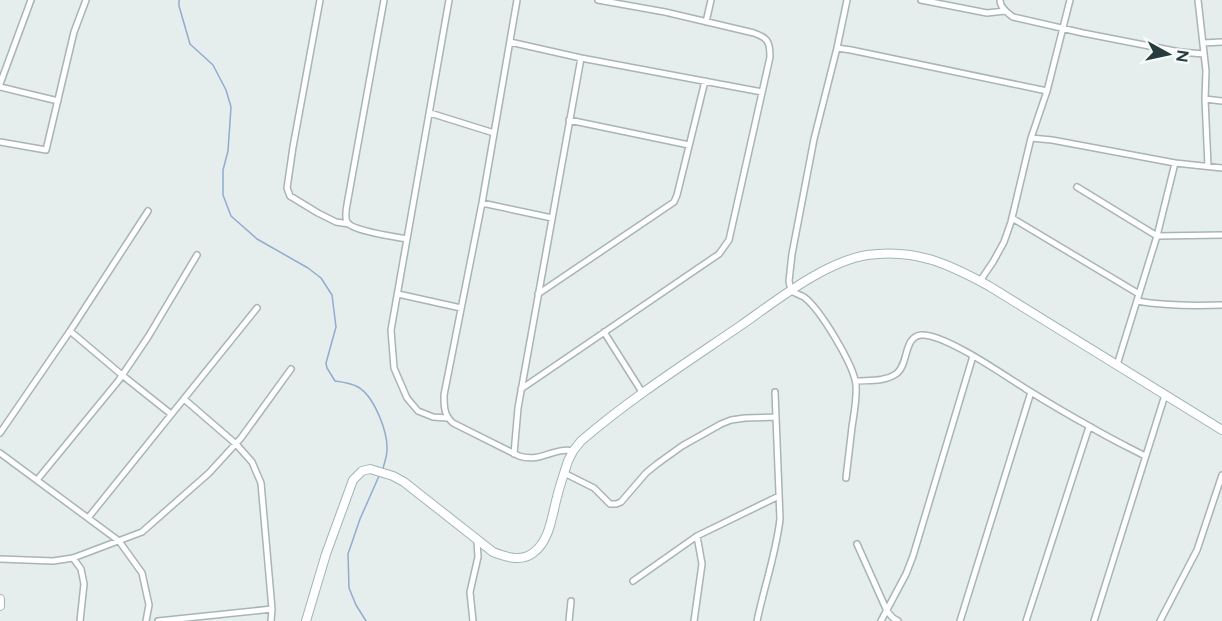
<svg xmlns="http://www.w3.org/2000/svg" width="1222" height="621" font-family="Figtree,sans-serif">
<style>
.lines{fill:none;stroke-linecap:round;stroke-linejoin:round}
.stream{stroke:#91acce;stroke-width:1.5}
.street-casing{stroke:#a8b4b5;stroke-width:8}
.secondary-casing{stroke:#a1b5b5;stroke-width:10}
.street{stroke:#fff;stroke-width:5}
.secondary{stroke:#fff;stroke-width:8}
</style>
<rect width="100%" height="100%" fill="#e5eded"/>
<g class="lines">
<path class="stream" d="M 179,0 L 179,6 L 190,44 L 213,65 L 226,90 L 231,107 L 228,151 L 223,170 L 223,195 L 231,216 L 257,239 L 308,268 L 321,278 L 332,295 L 336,327 L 326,363 L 327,368 L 335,381 C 343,382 351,383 358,387 C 374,396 388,432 387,450 C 387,457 384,463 383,469
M 366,621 L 356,605 L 349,588 L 348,554 L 360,519 L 379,476"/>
<defs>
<path id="street" d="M 320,0 L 293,147 L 287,188 L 290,196 L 318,213 L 336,222 L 349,224
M 384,0 L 348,199 C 347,205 344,216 347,222 C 352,231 396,237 407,239
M 517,0 L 482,203 L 444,395 C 444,407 444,415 453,423 L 519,456 C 542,463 553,447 573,451
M 921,0 L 987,13 L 1005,11
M 1000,0 C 1000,8 1008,13 1013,17 L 1083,33 L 1180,52 L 1204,54
M 1198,0 L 1206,71 L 1205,99 L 1208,166
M 706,22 L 711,0
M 510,42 L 581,58 L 762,92
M 1203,43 L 1222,42
M 837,48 L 851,50 L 1047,91
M 0,84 L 31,0
M 0,87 L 58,101
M 1205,99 L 1222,101
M 430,113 L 494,133
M 569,120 L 689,145
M 1031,138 L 1052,140 L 1175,163 L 1222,168
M 0,142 L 46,150 L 74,32 L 86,0
M 1077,187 L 1157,236 L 1222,235
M 482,203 L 552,218
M 1012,218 L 1139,294
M 980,281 L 993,262 L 1004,242 L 1011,222 L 1031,138 L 1047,91 L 1070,0
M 398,294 L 461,308
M 538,294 L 674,202 L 677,195 L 705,81
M 1137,301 C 1165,306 1193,306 1222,305
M 70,331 L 122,375 L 171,414
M 604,332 L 642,392
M 1117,365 L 1157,236 L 1175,163
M 856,381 C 869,380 884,382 896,374 C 909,365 903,337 921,335 C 944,333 1005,376 1026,389 C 1047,402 1067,414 1089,426 C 1107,437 1126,446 1145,456
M 521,389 L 719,254 L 729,240 L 770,57 C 770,42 768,38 754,33 L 665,12 L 598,0
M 184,399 L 236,444 L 252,462 L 261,483 L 272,609 L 271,621
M 447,418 L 433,417 L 418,411 L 407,398 L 394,368 L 391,330 L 449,0
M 0,433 L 70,331 L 148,211
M 0,453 L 119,541 L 142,573 L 149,605 L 146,621
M 514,454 L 518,408 L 581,58
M 564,473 L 594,488 L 610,504 L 616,504 L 621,502 L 646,473 L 657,464 L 682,446 L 721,424 L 731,420 L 745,418 L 776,417
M 846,478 C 848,461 850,444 852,427 C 854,413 857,399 856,385 C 854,365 820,309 804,297 C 800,295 795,293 791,291 L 789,281 L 792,254 L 814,139 L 837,48 L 847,0
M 37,480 L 119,380 L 148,337 L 197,255
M 88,518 L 257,308
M 857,544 L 887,611 L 893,618 L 898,621
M 73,558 L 81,569 L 84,584 L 80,621
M 0,559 L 53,561 L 73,558 L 142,532 L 209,473 L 241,438 L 291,369
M 633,581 L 697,536 L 779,496
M 158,621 L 272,609
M 473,621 L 470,592 L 478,557 L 477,541
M 569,621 L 571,601
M 694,621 L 702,564 L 697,536
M 757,621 C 764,587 776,554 780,519 L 775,392
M 881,621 L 906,574 L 913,556 L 973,356
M 960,621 L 1031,392
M 1026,621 L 1089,427
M 1094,621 L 1165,395
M 1160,621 L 1197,550 L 1222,475"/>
<path id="secondary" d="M 0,599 L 0,606
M 306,621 L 326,554 L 353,480 L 362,471 L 370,469 L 393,476 L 404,482 L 493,552 C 506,557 521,562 533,553 C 550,541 552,515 557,497 C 560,485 564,473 568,461 L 573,451 L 581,441 C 631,398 686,363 740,326 C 776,301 824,262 867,255 C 915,248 949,264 989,286 L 1222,430"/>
</defs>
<use href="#street" class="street-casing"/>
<use href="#secondary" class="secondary-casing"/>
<use href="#street" class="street"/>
<use href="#secondary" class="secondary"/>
</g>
<g transform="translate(1168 54) rotate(98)" stroke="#f6faf9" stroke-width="4.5" paint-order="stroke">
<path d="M0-4.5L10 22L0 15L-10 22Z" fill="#253b3e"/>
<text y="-9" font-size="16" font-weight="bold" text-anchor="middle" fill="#253b3e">N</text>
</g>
</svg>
